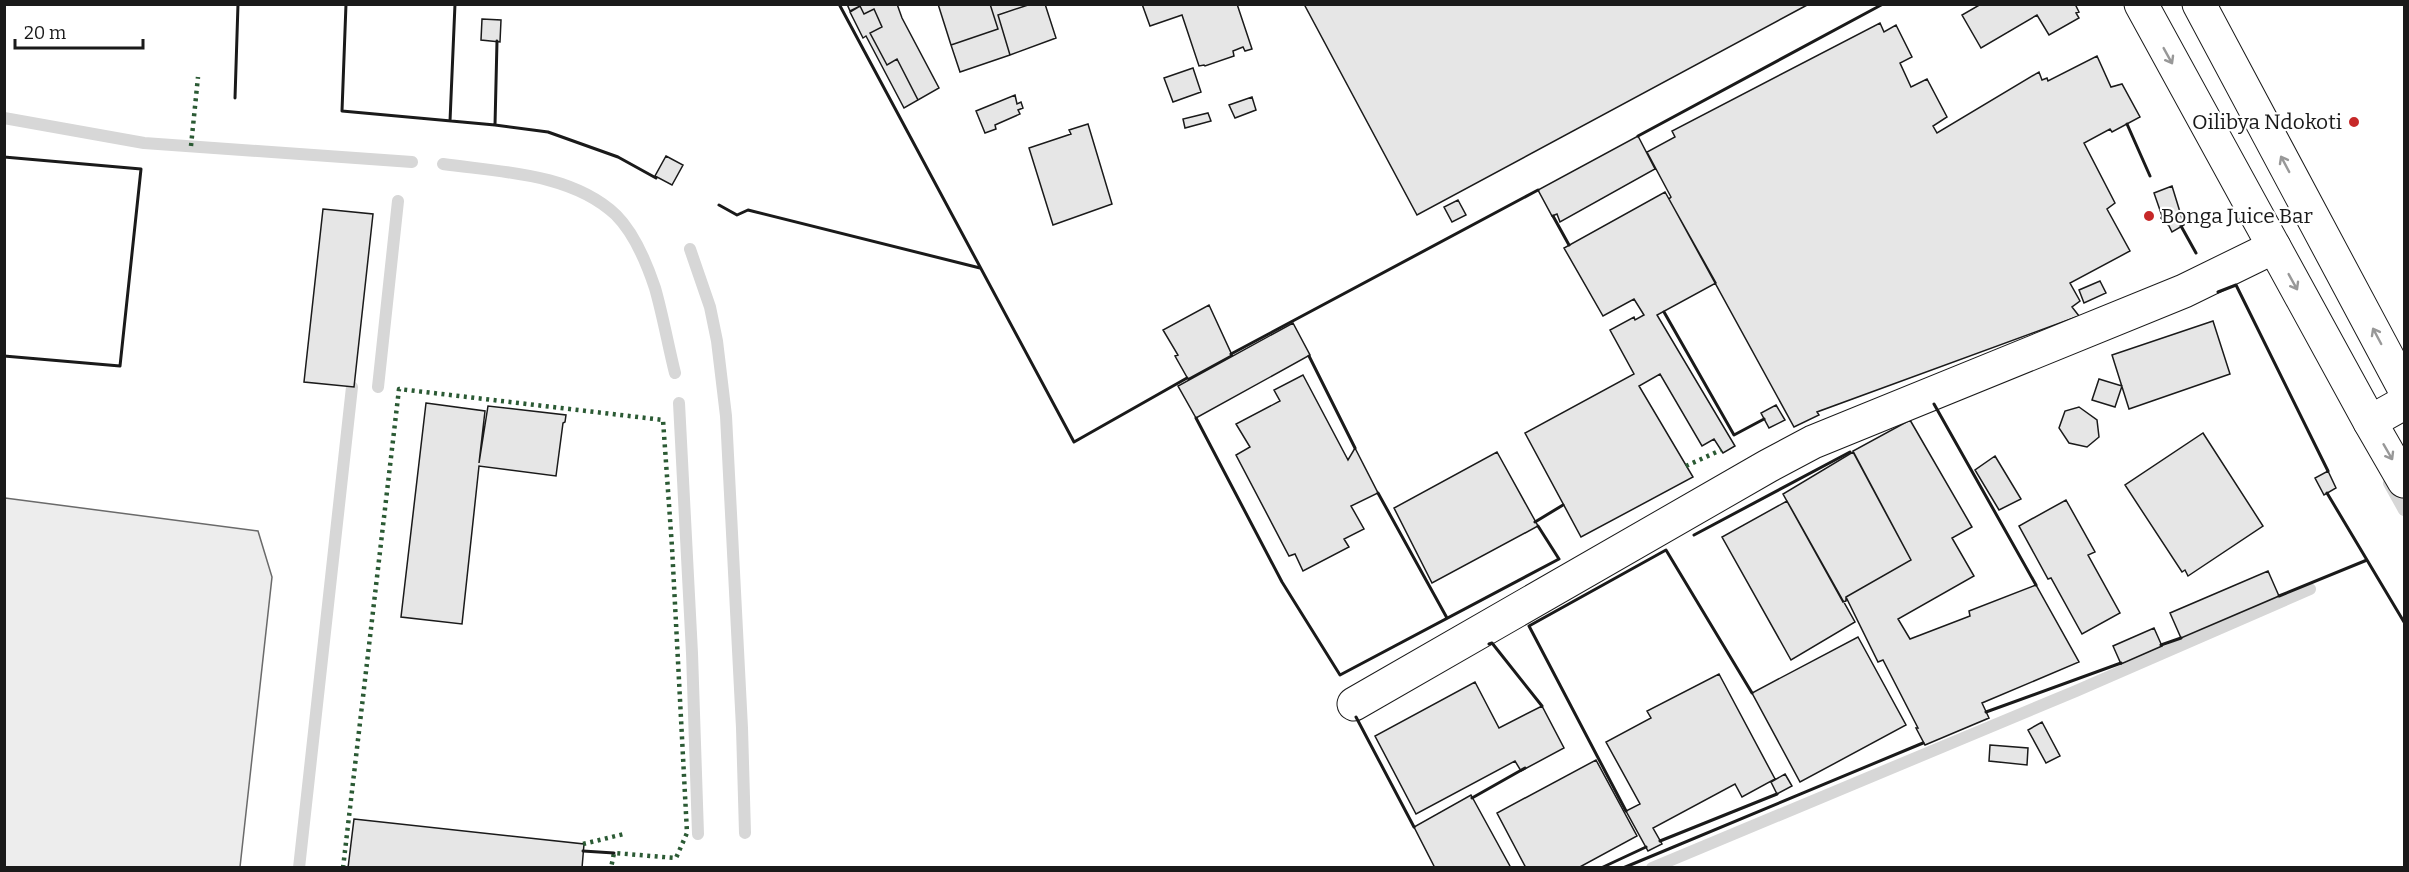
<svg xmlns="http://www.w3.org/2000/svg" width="2409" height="872" font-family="Bitter,serif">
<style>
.built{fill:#ededed;stroke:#6a6a6a;stroke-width:1.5}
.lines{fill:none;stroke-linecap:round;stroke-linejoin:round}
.stream{stroke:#d7d7d7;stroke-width:12}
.building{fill:#e6e6e6;stroke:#1a1a1a;stroke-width:1.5}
.street-casing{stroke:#1a1a1a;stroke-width:35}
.secondary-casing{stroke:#1a1a1a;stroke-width:35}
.street{stroke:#fff;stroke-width:33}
.secondary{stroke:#fff;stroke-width:33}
.hedge{stroke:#2b5a34;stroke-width:4.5;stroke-dasharray:3 4.5;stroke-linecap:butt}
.wall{stroke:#1a1a1a;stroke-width:3}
.oneway{stroke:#989898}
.poi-dot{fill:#c62828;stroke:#fff;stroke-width:2}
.labels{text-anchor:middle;stroke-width:4.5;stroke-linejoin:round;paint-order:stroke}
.poi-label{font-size:21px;fill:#1a1a1a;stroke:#fff;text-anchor:end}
</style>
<rect width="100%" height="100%" fill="#fff"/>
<path class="built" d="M 5,498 L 258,531 L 272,577 L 240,867 L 5,867 Z"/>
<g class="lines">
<path class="stream" d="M 4,118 L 144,143 L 412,162
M 443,164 C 500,172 572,173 616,215 C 634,233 647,264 655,288 C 663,316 668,345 675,373
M 690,249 L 710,307 L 717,341 L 726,416 L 742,728 L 745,833
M 378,387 L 398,201
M 679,403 L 692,653 L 698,834
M 2389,483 L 2404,510
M 299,868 L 352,387
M 1652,868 L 2076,691 L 2310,589"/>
</g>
<path class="building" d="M 847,4 L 897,4 L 902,18 L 939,88 L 918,100 L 897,59 L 887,65 L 870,33 L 882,27 L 874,9 L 864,14 L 860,6 L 850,11 Z
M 938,4 L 990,4 L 998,29 L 951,45 Z
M 990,4 L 1031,4 L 998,15 L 1010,55 L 960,72 L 951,45 L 998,29 Z
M 1031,4 L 1045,4 L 1056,38 L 1010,55 L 998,15 Z
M 1142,4 L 1237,4 L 1252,49 L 1245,51 L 1243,47 L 1233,51 L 1234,56 L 1205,66 L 1204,65 L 1199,66 L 1182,15 L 1150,26 Z
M 1304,4 L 1809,4 L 1417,215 Z
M 1981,4 L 2075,4 L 2079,12 L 2076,13 L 2079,18 L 2049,35 L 2037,15 L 1981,48 L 1962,15 Z
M 860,6 L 864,14 L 874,9 L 882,27 L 870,33 L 887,65 L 897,59 L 918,100 L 904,108 L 866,36 L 863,38 L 850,12 Z
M 482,19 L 501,20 L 500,42 L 481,40 Z
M 1880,23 L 1884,32 L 1896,25 L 1912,57 L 1900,63 L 1911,87 L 1927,79 L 1947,117 L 1933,126 L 1937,133 L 2039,72 L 2042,80 L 2047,78 L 2048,81 L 2097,56 L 2111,87 L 2122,84 L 2140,117 L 2112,132 L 2110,129 L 2084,143 L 2115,203 L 2107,209 L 2130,251 L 2070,283 L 2080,301 L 2072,307 L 2079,316 L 1817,412 L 1819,415 L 1794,427 L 1669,199 L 1671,197 L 1647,152 L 1675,137 L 1672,131 Z
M 1193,68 L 1201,92 L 1173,102 L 1164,78 Z
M 1015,95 L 1017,104 L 1021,102 L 1023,108 L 1018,110 L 1020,114 L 995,125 L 996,129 L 985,133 L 976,111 Z
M 1252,97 L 1256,110 L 1235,118 L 1229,105 Z
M 1208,113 L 1211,121 L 1185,128 L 1183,119 Z
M 1088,124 L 1112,204 L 1053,225 L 1029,148 L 1071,134 L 1069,130 Z
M 1638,136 L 1655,169 L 1560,222 L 1557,214 L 1552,216 L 1538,190 Z
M 666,156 L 683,165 L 672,185 L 655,176 Z
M 2172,186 L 2184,225 L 2172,232 L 2169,226 L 2161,218 L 2162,216 L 2154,193 Z
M 1665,192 L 1716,283 L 1657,315 L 1735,446 L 1723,453 L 1714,439 L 1702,446 L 1660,374 L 1639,386 L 1693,477 L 1581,537 L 1525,433 L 1634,374 L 1610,330 L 1634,317 L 1635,320 L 1644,315 L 1634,299 L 1603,316 L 1564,248 Z
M 1458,200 L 1466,215 L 1452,222 L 1444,207 Z
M 323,209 L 373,214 L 354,387 L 304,382 Z
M 2100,281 L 2106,293 L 2084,303 L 2079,290 Z
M 1209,305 L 1232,355 L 1188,379 L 1175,356 L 1178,355 L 1163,330 Z
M 2213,321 L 2230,374 L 2129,409 L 2112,355 Z
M 1293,323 L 1310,355 L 1196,418 L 1178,386 Z
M 1303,375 L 1348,460 L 1355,448 L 1378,493 L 1351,506 L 1364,529 L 1344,539 L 1349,547 L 1303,571 L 1295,554 L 1289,556 L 1236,455 L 1250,447 L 1236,424 L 1280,401 L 1274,390 Z
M 2099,379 L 2122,386 L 2115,407 L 2092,400 Z
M 426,403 L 485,411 L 479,463 L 488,406 L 566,415 L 565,422 L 563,423 L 556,476 L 479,466 L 462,624 L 401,617 Z
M 1776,405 L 1785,420 L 1769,428 L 1761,413 Z
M 2079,407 L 2097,420 L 2099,437 L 2087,447 L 2069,443 L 2059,428 L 2065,411 Z
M 1910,420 L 1972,527 L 1952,538 L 1974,576 L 1898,619 L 1910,639 L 1970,616 L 1969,611 L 2036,585 L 2079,662 L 1982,703 L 1989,718 L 1925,745 L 1916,728 L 1918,728 L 1883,660 L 1878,662 L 1846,597 L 1911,560 L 1853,451 Z
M 2203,433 L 2263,526 L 2188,576 L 2185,570 L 2182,572 L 2125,485 Z
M 1497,452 L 1538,526 L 1432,583 L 1394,508 Z
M 1853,452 L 1911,560 L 1846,597 L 1846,601 L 1843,602 L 1783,494 Z
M 1995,456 L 2021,499 L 1999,510 L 1975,470 Z
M 2328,471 L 2336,488 L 2324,495 L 2315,478 Z
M 2066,500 L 2095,552 L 2088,555 L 2120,613 L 2082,634 L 2051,578 L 2048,579 L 2019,526 Z
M 1787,501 L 1855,622 L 1791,660 L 1722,537 Z
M 2268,571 L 2279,596 L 2181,638 L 2170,613 Z
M 2154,628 L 2162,646 L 2121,664 L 2113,646 Z
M 1858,637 L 1906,725 L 1800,782 L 1752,693 Z
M 1719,674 L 1775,779 L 1742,797 L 1735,784 L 1653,828 L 1662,844 L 1648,851 L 1626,811 L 1640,804 L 1606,742 L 1651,718 L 1647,711 Z
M 1475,682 L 1499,728 L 1542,706 L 1564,748 L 1521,771 L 1515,761 L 1416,814 L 1375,736 Z
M 2042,722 L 2060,756 L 2046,763 L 2028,730 Z
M 1990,745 L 2028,748 L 2027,765 L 1989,761 Z
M 1596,760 L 1637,836 L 1578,868 L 1526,868 L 1497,813 Z
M 1785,774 L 1792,786 L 1777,794 L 1771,782 Z
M 1471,795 L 1511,868 L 1435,868 L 1414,827 Z
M 354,819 L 584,844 L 582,868 L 348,868 Z"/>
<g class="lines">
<defs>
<path id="street" d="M 2370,422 L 2404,403
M 1354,704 L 1768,466 L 1813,442 L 2184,291 L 2274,247"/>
<path id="secondary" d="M 2141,4 L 2370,422 L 2404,481
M 2199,4 L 2404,388"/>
</defs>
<use href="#street" class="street-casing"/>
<use href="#secondary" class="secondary-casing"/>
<use href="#street" class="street"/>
<use href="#secondary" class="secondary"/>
<path class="hedge" d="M 191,146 L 198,77
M 1686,466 L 1721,450
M 583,844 L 624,834
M 343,868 L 399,389 L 663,420 L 672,547 L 687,833 L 676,858 L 614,853 L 611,868"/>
<path class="wall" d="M 346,4 L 342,111 L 495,125 L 548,132 L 618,157 L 656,178
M 839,4 L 1074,442 L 1187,378
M 235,98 L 238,4
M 450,121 L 455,4
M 2127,124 L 2150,176
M 495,125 L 497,41
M 1638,136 L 1883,4
M 4,157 L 141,169 L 120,366 L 4,356
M 719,205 L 737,215 L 748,210 L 980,268
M 1553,216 L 1569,245
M 2181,226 L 2196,253
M 2218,292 L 2236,285 L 2328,471
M 1664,312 L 1734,435 L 1764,419
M 1231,354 L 1538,190
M 1309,356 L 1355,448
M 1934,404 L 2036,585
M 1196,418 L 1282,582 L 1340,675 L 1559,559 L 1538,526
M 1378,493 L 1447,618
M 2327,493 L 2404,622
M 1535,522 L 1563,505
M 1694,535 L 1850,452
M 2279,596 L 2367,560
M 1489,644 L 1492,643 L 1542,706
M 2161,645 L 2181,638
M 1986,712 L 2121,663
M 1356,717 L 1414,827
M 1472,798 L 1525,768
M 1626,811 L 1529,626 L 1666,550 L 1752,693
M 1660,841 L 1777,794
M 583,851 L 614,853
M 1601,868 L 1646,847
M 1623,868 L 1923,743"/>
</g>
<defs><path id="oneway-shaft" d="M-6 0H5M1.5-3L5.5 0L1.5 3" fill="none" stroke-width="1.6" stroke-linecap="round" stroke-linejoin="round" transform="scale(1.5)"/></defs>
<g class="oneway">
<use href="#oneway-shaft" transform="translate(2168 56) rotate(61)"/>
<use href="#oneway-shaft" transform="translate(2285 164) rotate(-118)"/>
<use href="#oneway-shaft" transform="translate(2293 282) rotate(61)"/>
<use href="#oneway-shaft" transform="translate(2377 336) rotate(-118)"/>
<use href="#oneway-shaft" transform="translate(2388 452) rotate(60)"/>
</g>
<g class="poi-dot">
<circle cx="2354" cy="122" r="6"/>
<circle cx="2149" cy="216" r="6"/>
</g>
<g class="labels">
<g class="poi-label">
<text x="2342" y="129">Oilibya Ndokoti</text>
<text x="2161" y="223" text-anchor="start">Bonga Juice Bar</text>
</g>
</g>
<rect width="2409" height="872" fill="none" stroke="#1a1a1a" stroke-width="12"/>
<path d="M15 39v9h128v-9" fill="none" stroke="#1a1a1a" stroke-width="3"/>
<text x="24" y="39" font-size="18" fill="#1a1a1a" stroke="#ffffff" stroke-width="4.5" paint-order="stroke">20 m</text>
</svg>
